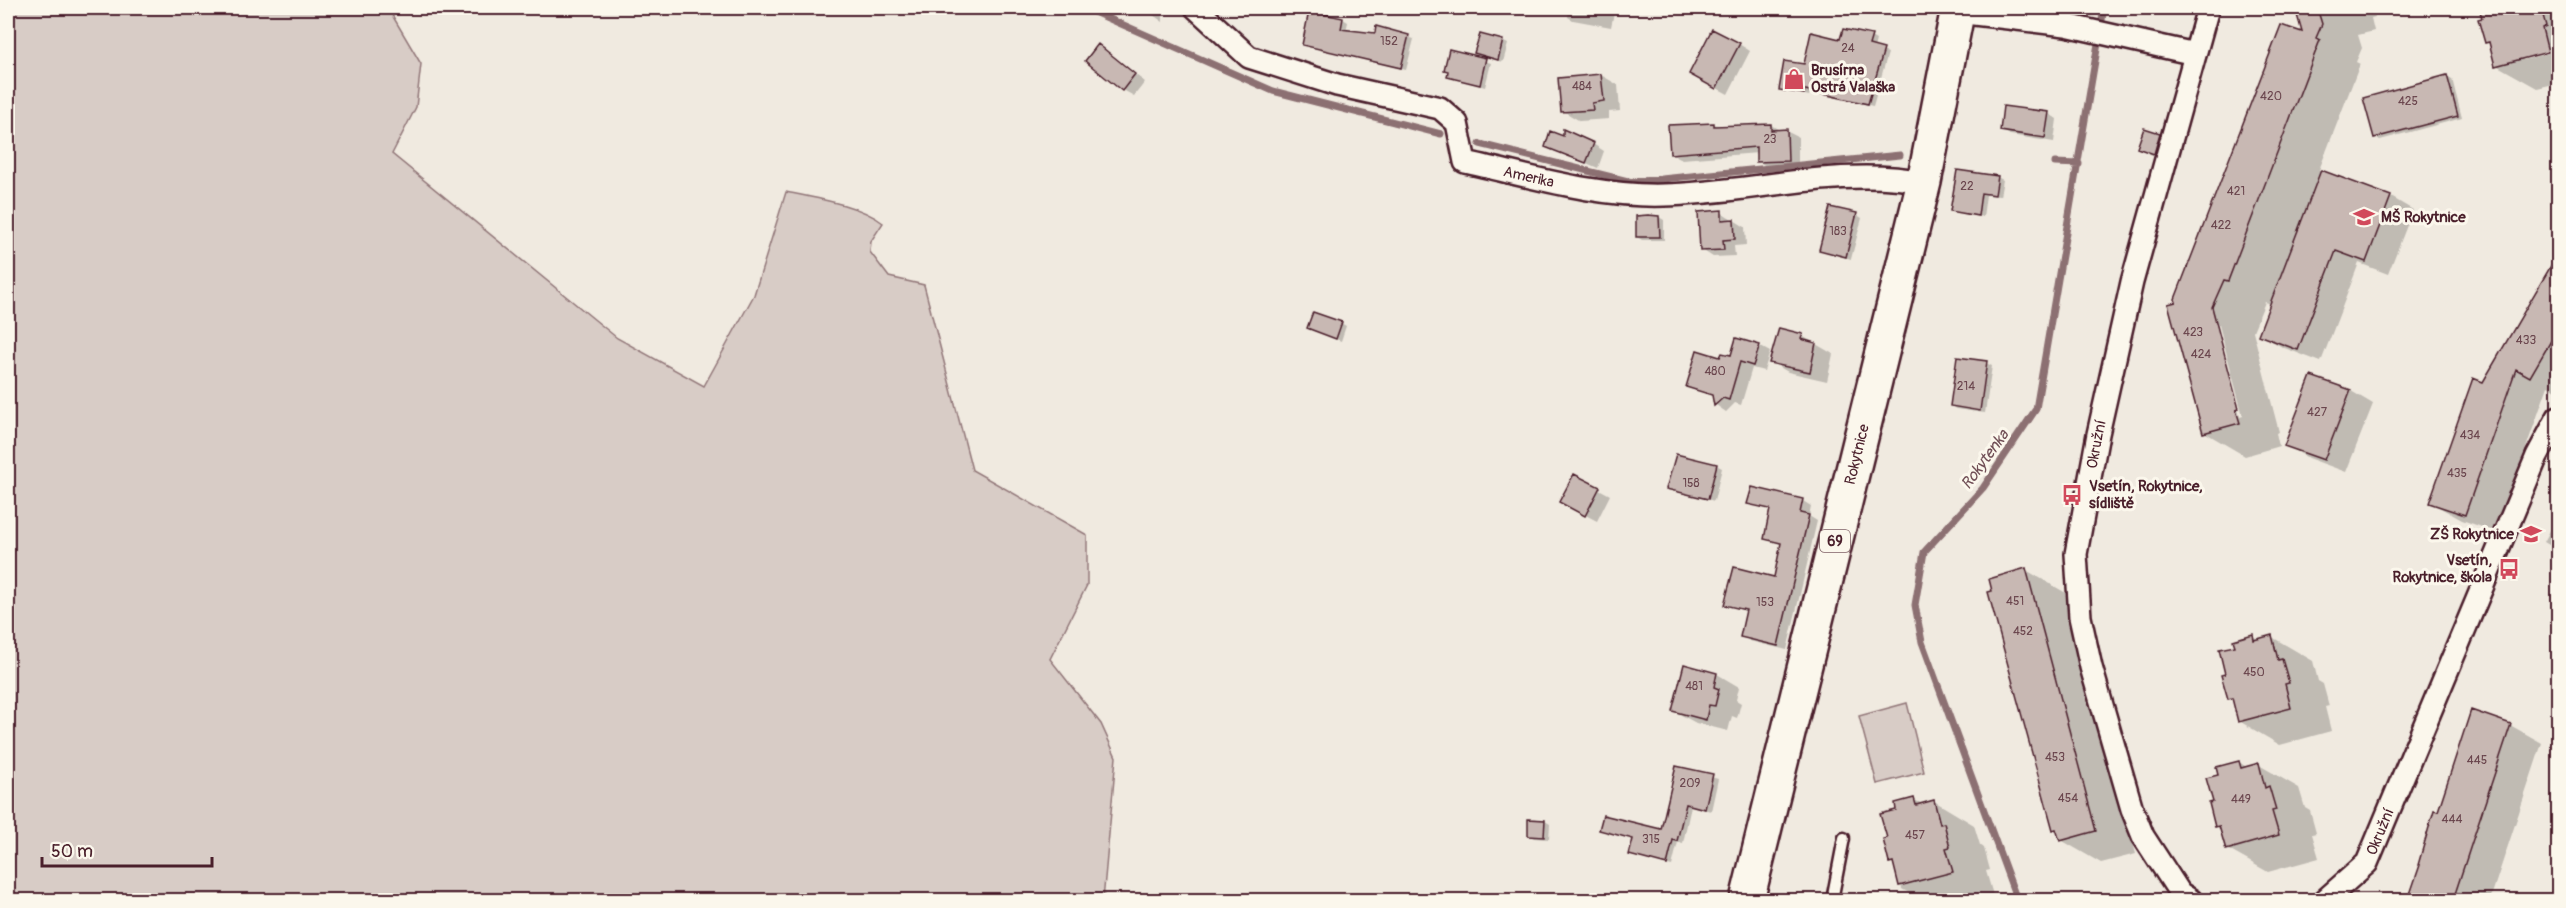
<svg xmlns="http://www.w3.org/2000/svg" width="2566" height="908" font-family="Pangolin,sans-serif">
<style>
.green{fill:#d8ccc6;stroke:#917678;stroke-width:1.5}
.shadow{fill:#0003;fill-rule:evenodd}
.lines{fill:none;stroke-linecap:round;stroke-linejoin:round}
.stream{stroke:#8c6f72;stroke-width:7}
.building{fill:#c8b8b3;stroke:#4a1f2b;stroke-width:1.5}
.service-casing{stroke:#4a1f2b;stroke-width:15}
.minor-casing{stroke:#4a1f2b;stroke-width:26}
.primary-casing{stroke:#4a1f2b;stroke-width:38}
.service{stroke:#fbf7ec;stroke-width:10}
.minor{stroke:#fbf7ec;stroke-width:21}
.primary{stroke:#fbf7ec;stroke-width:33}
.labels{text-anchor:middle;stroke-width:6;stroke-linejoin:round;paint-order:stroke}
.number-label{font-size:12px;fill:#6a454d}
.shield{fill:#fbf7ec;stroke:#7f6065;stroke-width:1.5}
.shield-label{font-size:14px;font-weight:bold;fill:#4a1f2b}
.poi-label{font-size:15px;font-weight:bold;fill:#4a1f2b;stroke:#fbf7ec;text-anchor:start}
.street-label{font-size:15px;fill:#4a1f2b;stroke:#fbf7ec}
.water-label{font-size:16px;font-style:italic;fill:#704e55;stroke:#fbf7ec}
</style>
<rect width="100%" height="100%" fill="#f0eae0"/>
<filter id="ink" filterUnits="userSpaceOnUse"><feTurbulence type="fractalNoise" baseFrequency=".0167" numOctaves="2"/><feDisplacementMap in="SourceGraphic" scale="12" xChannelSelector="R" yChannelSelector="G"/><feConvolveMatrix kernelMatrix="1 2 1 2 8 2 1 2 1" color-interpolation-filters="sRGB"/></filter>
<g filter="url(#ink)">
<path class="green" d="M 8,8 L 388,8 L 421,64 L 416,107 L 392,154 L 617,338 L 704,386 L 754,295 L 786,192 C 815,198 860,205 883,223 L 871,241 L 870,252 L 889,277 L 924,285 L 972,470 L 1087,535 L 1087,585 L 1050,659 L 1101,724 L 1116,757 L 1103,900 L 8,900 Z
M 1907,703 L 1924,772 L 1877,784 L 1859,716 Z"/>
<path class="shadow" d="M 1142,8 L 1163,8 L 1163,22 L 1156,17 Z
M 1569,8 L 1615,8 L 1611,27 L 1573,20 L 1568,17 Z
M 2297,8 L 2372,8 L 2375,17 L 2371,18 L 2374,31 L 2358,35 L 2362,48 L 2356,62 L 2360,64 L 2319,170 L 2391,197 L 2413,210 L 2388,274 L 2359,263 L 2321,362 L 2282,347 L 2260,334 L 2271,304 L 2265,302 L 2253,331 L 2279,432 L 2276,433 L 2279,446 L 2245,456 L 2204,432 L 2178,303 L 2304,35 ZM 2216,325 L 2219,325 L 2243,416 L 2240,417 Z
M 2481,8 L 2558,8 L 2558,83 L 2537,88 L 2496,65 L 2491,45 L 2486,42 ZM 2555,48 L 2556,51 L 2523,60 L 2523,57 Z
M 1310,12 L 1343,19 L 1348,22 L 1346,31 L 1376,34 L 1377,28 L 1414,39 L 1406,70 L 1303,44 Z
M 1871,37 L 1876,40 L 1874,48 L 1888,53 L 1873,106 L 1810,92 L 1809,96 L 1781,89 L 1805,65 L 1841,41 Z
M 1502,41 L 1508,44 L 1503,62 L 1481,55 Z
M 1739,44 L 1750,51 L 1728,94 L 1702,80 Z
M 1098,46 L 1145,82 L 1134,96 L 1123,90 Z
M 1450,50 L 1491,63 L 1485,87 L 1449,76 Z
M 1601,75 L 1618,85 L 1620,111 L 1609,112 L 1609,119 L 1580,121 L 1563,111 Z
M 2447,76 L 2452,79 L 2462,118 L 2380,140 L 2375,137 Z
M 2048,113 L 2057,119 L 2054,142 L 2010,135 L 2001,130 Z
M 1714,124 L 1720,127 L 1771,125 L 1781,131 L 1786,131 L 1798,137 L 1798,167 L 1769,168 L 1758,161 L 1758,153 L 1682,159 L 1671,153 Z
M 2160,134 L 2177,144 L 2171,162 L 2156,157 L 2139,148 Z
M 1565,138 L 1593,144 L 1604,151 L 1598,168 L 1547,146 Z
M 1997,177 L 2003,180 L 2000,196 L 1986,195 L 1983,217 L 1951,210 Z
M 1721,212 L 1745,227 L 1746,245 L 1734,246 L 1735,256 L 1713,257 L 1702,250 Z
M 1857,215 L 1862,218 L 1851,259 L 1821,250 Z
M 1637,217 L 1659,217 L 1664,220 L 1664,240 L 1642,240 L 1637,237 Z
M 2558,255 L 2558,392 L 2548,386 L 2496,532 L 2462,520 L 2430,502 L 2484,384 Z
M 1341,323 L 1346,326 L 1341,341 L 1314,330 Z
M 1802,336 L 1833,354 L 1827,381 L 1788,372 L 1771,362 Z
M 1759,346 L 1770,352 L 1764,371 L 1752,368 L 1741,405 L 1735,403 L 1726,412 L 1716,405 L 1714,397 L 1688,386 L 1721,359 Z
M 1986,363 L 1992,366 L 1985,413 L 1956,409 L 1951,406 Z
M 2312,377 L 2351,391 L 2373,404 L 2346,472 L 2308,458 L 2286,445 Z
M 1716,465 L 1722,468 L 1714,501 L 1668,488 Z
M 1599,489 L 1610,495 L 1597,521 L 1572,508 Z
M 1803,501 L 1811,506 L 1809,516 L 1817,521 L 1787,650 L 1750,641 L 1741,636 L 1747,612 L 1726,604 L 1775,579 L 1782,545 L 1765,538 L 1771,511 L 1749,503 Z
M 2553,525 L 2558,528 L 2558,550 L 2544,542 Z
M 2026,570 L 2066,593 L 2136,854 L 2101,863 L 2061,840 L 2059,831 L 2054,829 Z
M 2252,636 L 2260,640 L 2272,637 L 2313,661 L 2318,681 L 2323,684 L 2329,706 L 2325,707 L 2331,731 L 2280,745 L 2239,721 L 2234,701 L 2229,698 L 2227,675 L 2236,647 Z
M 1717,674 L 1739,687 L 1736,700 L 1741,703 L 1737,718 L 1732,716 L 1728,731 L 1696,723 L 1674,711 ZM 1714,678 L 1717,678 L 1713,695 Z
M 2510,725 L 2542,743 L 2490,900 L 2410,900 L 2439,813 Z
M 2239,762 L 2248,768 L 2259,765 L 2299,788 L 2305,808 L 2310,811 L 2316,833 L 2312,834 L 2319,858 L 2268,872 L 2227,849 L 2222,829 L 2216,826 L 2215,803 L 2220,776 Z
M 1677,767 L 1718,779 L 1711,811 L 1691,806 L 1683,843 L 1678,842 L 1672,866 L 1636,857 L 1631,854 L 1635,840 L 1600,829 L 1662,831 Z
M 1914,800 L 1923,804 L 1934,801 L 1974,825 L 1980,845 L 1984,848 L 1990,870 L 1986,871 L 1993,895 L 1973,900 L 1921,900 L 1902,889 L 1896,865 L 1890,862 L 1888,839 L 1898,811 Z
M 1545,821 L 1550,824 L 1549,839 L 1534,838 L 1529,835 Z
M 2113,892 L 2128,900 L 2080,900 Z"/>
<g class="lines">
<path class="stream" d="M 1085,8 L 1273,91 L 1441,134
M 1480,144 L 1632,182 L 1900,155
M 2055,163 L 2079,164
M 2017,900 L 1922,642 L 1915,605 L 1924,552 L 1983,488 L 2036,409 L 2104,8"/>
</g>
<path class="building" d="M 2295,8 L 2317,8 L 2322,24 L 2316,38 L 2320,40 L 2228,281 L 2224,280 L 2212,307 L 2239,409 L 2236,410 L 2240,423 L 2203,433 L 2168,304 L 2176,302 L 2175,299 L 2281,25 L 2302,32 Z
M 2479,8 L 2541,8 L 2546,26 L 2542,28 L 2548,52 L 2495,66 L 2489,42 L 2485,43 L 2478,19 L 2482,18 Z
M 1309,11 L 1343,18 L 1341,29 L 1375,33 L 1376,26 L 1409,35 L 1401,68 L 1302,45 Z
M 1712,29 L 1740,43 L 1716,89 L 1689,74 Z
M 1843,29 L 1872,35 L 1869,45 L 1884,49 L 1868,104 L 1805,90 L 1804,94 L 1779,90 L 1784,61 L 1804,64 L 1811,32 L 1840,39 Z
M 1480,34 L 1503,40 L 1498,60 L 1474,53 Z
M 1098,44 L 1135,74 L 1122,91 L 1085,61 Z
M 1449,49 L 1486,58 L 1480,85 L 1447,77 L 1448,71 L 1444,70 Z
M 1601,74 L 1604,101 L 1592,103 L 1593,110 L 1561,112 L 1558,78 Z
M 2447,75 L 2458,116 L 2374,138 L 2363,98 Z
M 2003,106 L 2049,112 L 2045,138 L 2000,131 Z
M 1714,123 L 1714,126 L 1771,124 L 1771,130 L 1787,129 L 1788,161 L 1756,162 L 1756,147 L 1670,154 L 1668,125 Z
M 2144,128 L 2160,133 L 2154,154 L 2137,148 Z
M 1563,129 L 1594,143 L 1586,163 L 1545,147 L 1550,131 L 1563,136 Z
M 1957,170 L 1998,176 L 1995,195 L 1981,193 L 1978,216 L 1950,211 Z
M 2321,170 L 2391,196 L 2366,262 L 2336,251 L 2298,350 L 2258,335 Z
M 1830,207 L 1857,213 L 1846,257 L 1819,250 Z
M 1722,210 L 1722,220 L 1734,219 L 1735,239 L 1723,240 L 1724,250 L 1700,251 L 1698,212 Z
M 1648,215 L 1659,216 L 1660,237 L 1636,237 L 1636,216 Z
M 2559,252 L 2559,327 L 2530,377 L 2516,369 L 2465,515 L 2429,503 L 2473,378 L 2483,382 Z
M 1313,312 L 1342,322 L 1336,339 L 1307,328 Z
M 1779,328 L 1803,334 L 1801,339 L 1816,343 L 1810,372 L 1769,363 Z
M 1736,338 L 1760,345 L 1753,366 L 1740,362 L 1729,400 L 1723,398 L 1714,406 L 1712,395 L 1686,387 L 1697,350 L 1720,357 L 1722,353 L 1731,355 Z
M 1957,357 L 1987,361 L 1980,411 L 1950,406 Z
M 2311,376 L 2351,390 L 2324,460 L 2284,446 Z
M 1676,454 L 1717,464 L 1708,499 L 1666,489 Z
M 1574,474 L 1600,487 L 1585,516 L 1559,502 Z
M 1752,487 L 1803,499 L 1800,513 L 1809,515 L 1778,646 L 1740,637 L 1746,610 L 1724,605 L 1734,567 L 1774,577 L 1781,543 L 1764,539 L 1770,509 L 1747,504 Z
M 2026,568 L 2096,831 L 2060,841 L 2056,829 L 2053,830 L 1988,592 L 1992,591 L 1989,579 Z
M 2253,634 L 2254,640 L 2272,635 L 2278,660 L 2282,659 L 2289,683 L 2285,684 L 2291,708 L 2238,722 L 2232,698 L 2228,699 L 2221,675 L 2225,674 L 2219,649 L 2235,646 L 2233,640 Z
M 1684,664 L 1717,673 L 1714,687 L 1719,689 L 1715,706 L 1709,705 L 1706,720 L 1672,711 Z
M 2471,710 L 2511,724 L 2474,836 L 2453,900 L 2408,900 L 2420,865 L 2418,865 L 2434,810 L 2438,811 Z
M 2239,761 L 2241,768 L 2259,763 L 2265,788 L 2269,786 L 2276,810 L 2272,811 L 2279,835 L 2226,850 L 2219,826 L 2215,827 L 2209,803 L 2213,802 L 2206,778 L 2218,775 L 2216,767 Z
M 1676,766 L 1713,774 L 1705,809 L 1686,804 L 1677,841 L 1673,840 L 1667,865 L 1629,855 L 1633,839 L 1599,830 L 1603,815 L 1661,829 Z
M 1914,798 L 1916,805 L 1934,800 L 1940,824 L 1944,823 L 1950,847 L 1946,848 L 1953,872 L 1899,886 L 1893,862 L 1889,863 L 1883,839 L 1887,838 L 1880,814 L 1896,810 L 1895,803 Z
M 1528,819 L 1545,820 L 1544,837 L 1528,836 Z"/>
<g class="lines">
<defs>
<path id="service" d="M 1832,900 L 1844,838"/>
<g id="minor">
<path id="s1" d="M 1196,8 L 1249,57 L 1337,85 L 1440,108 L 1457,123 L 1465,162 C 1530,176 1597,197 1664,195 C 1749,193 1840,166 1924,182"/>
<path d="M 1957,12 L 2066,25 L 2195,54"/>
<path id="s2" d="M 2191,900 L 2180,893 L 2143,836 L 2132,809 L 2091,667 L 2080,617 L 2076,554 L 2098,434 L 2132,282 L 2208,8"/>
<path id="s3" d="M 2325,900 L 2367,863 L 2537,456 L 2558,417"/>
</g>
<g id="primary">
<path id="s4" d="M 1747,900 L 1924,182 L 1958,8"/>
</g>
</defs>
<use href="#service" class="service-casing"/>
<use href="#minor" class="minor-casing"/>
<use href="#primary" class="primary-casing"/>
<use href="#service" class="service"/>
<use href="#minor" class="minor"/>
<use href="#primary" class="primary"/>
</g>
</g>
<defs>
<symbol id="shop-bare" viewBox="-9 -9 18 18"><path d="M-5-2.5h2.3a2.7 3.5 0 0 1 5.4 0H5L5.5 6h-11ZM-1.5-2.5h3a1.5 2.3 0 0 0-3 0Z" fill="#d1495b" stroke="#fbf7ec" stroke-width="2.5" paint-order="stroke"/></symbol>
<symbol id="school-bare" viewBox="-9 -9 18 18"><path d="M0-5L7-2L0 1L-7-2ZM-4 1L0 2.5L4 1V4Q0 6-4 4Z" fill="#d1495b" stroke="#fbf7ec" stroke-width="2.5" paint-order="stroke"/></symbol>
<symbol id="bus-bare" viewBox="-9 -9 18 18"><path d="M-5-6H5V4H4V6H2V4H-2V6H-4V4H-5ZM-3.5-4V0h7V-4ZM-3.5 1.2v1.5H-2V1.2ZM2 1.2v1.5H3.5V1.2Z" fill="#d1495b" stroke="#fbf7ec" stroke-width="2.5" paint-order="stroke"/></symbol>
</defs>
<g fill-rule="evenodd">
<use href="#shop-bare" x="1779" y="64" width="30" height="30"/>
<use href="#school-bare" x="2349" y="202" width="30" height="30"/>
<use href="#bus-bare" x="2057" y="480" width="30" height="30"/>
<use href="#school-bare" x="2516" y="519" width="30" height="30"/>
<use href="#bus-bare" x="2494" y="554" width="30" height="30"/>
</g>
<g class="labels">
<g class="number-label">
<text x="1389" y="45">152</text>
<text x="1848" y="52">24</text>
<text x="1582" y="90">484</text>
<text x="2271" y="100">420</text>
<text x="2408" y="105">425</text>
<text x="1770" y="143">23</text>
<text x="1967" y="190">22</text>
<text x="2236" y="195">421</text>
<text x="2221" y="229">422</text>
<text x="1838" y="235">183</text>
<text x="2193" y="336">423</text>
<text x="2526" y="344">433</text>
<text x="2201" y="358">424</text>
<text x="1715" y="375">480</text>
<text x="1966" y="390">214</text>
<text x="2317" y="416">427</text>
<text x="2470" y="439">434</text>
<text x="2457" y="477">435</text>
<text x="1691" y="487">158</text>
<text x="2015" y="605">451</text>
<text x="1765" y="606">153</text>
<text x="2023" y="635">452</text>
<text x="2254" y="676">450</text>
<text x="1694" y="690">481</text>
<text x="2055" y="761">453</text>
<text x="2477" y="764">445</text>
<text x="1690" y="787">209</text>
<text x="2068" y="802">454</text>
<text x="2241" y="803">449</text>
<text x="2452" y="823">444</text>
<text x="1915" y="839">457</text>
<text x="1651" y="843">315</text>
</g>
<rect class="shield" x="1820" y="530" width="30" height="22" rx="4.5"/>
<g class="shield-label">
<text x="1835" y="546">69</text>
</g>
<g class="poi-label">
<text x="1811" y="75">Brusírna<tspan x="1811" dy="17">Ostrá Valaška</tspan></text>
<text x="2381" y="222">MŠ Rokytnice</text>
<text x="2089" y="491">Vsetín, Rokytnice,<tspan x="2089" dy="17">sídliště</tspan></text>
<text x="2514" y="539" text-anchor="end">ZŠ Rokytnice</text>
<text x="2492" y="565" text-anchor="end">Vsetín,<tspan x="2492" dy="17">Rokytnice, škola</tspan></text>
</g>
<g class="street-label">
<text dy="5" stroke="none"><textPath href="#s1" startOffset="398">Amerika</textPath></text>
<text dy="5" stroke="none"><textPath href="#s2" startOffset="484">Okružní</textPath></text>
<text dy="5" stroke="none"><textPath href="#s4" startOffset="459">Rokytnice</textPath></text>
<text dy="5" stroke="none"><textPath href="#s3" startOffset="90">Okružní</textPath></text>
</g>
<g class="water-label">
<text transform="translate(1984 459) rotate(-54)" y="6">Rokytenka</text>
</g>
</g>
<rect width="2566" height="908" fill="none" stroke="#fbf7ec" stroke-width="30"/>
<rect x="15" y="15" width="2536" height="878" fill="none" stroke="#4a1f2b" stroke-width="2" filter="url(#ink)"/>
<path d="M42 857v9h170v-9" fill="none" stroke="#4a1f2b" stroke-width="3"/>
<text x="51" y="857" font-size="18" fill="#4a1f2b" stroke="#fbf7ec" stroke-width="4.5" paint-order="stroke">50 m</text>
</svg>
